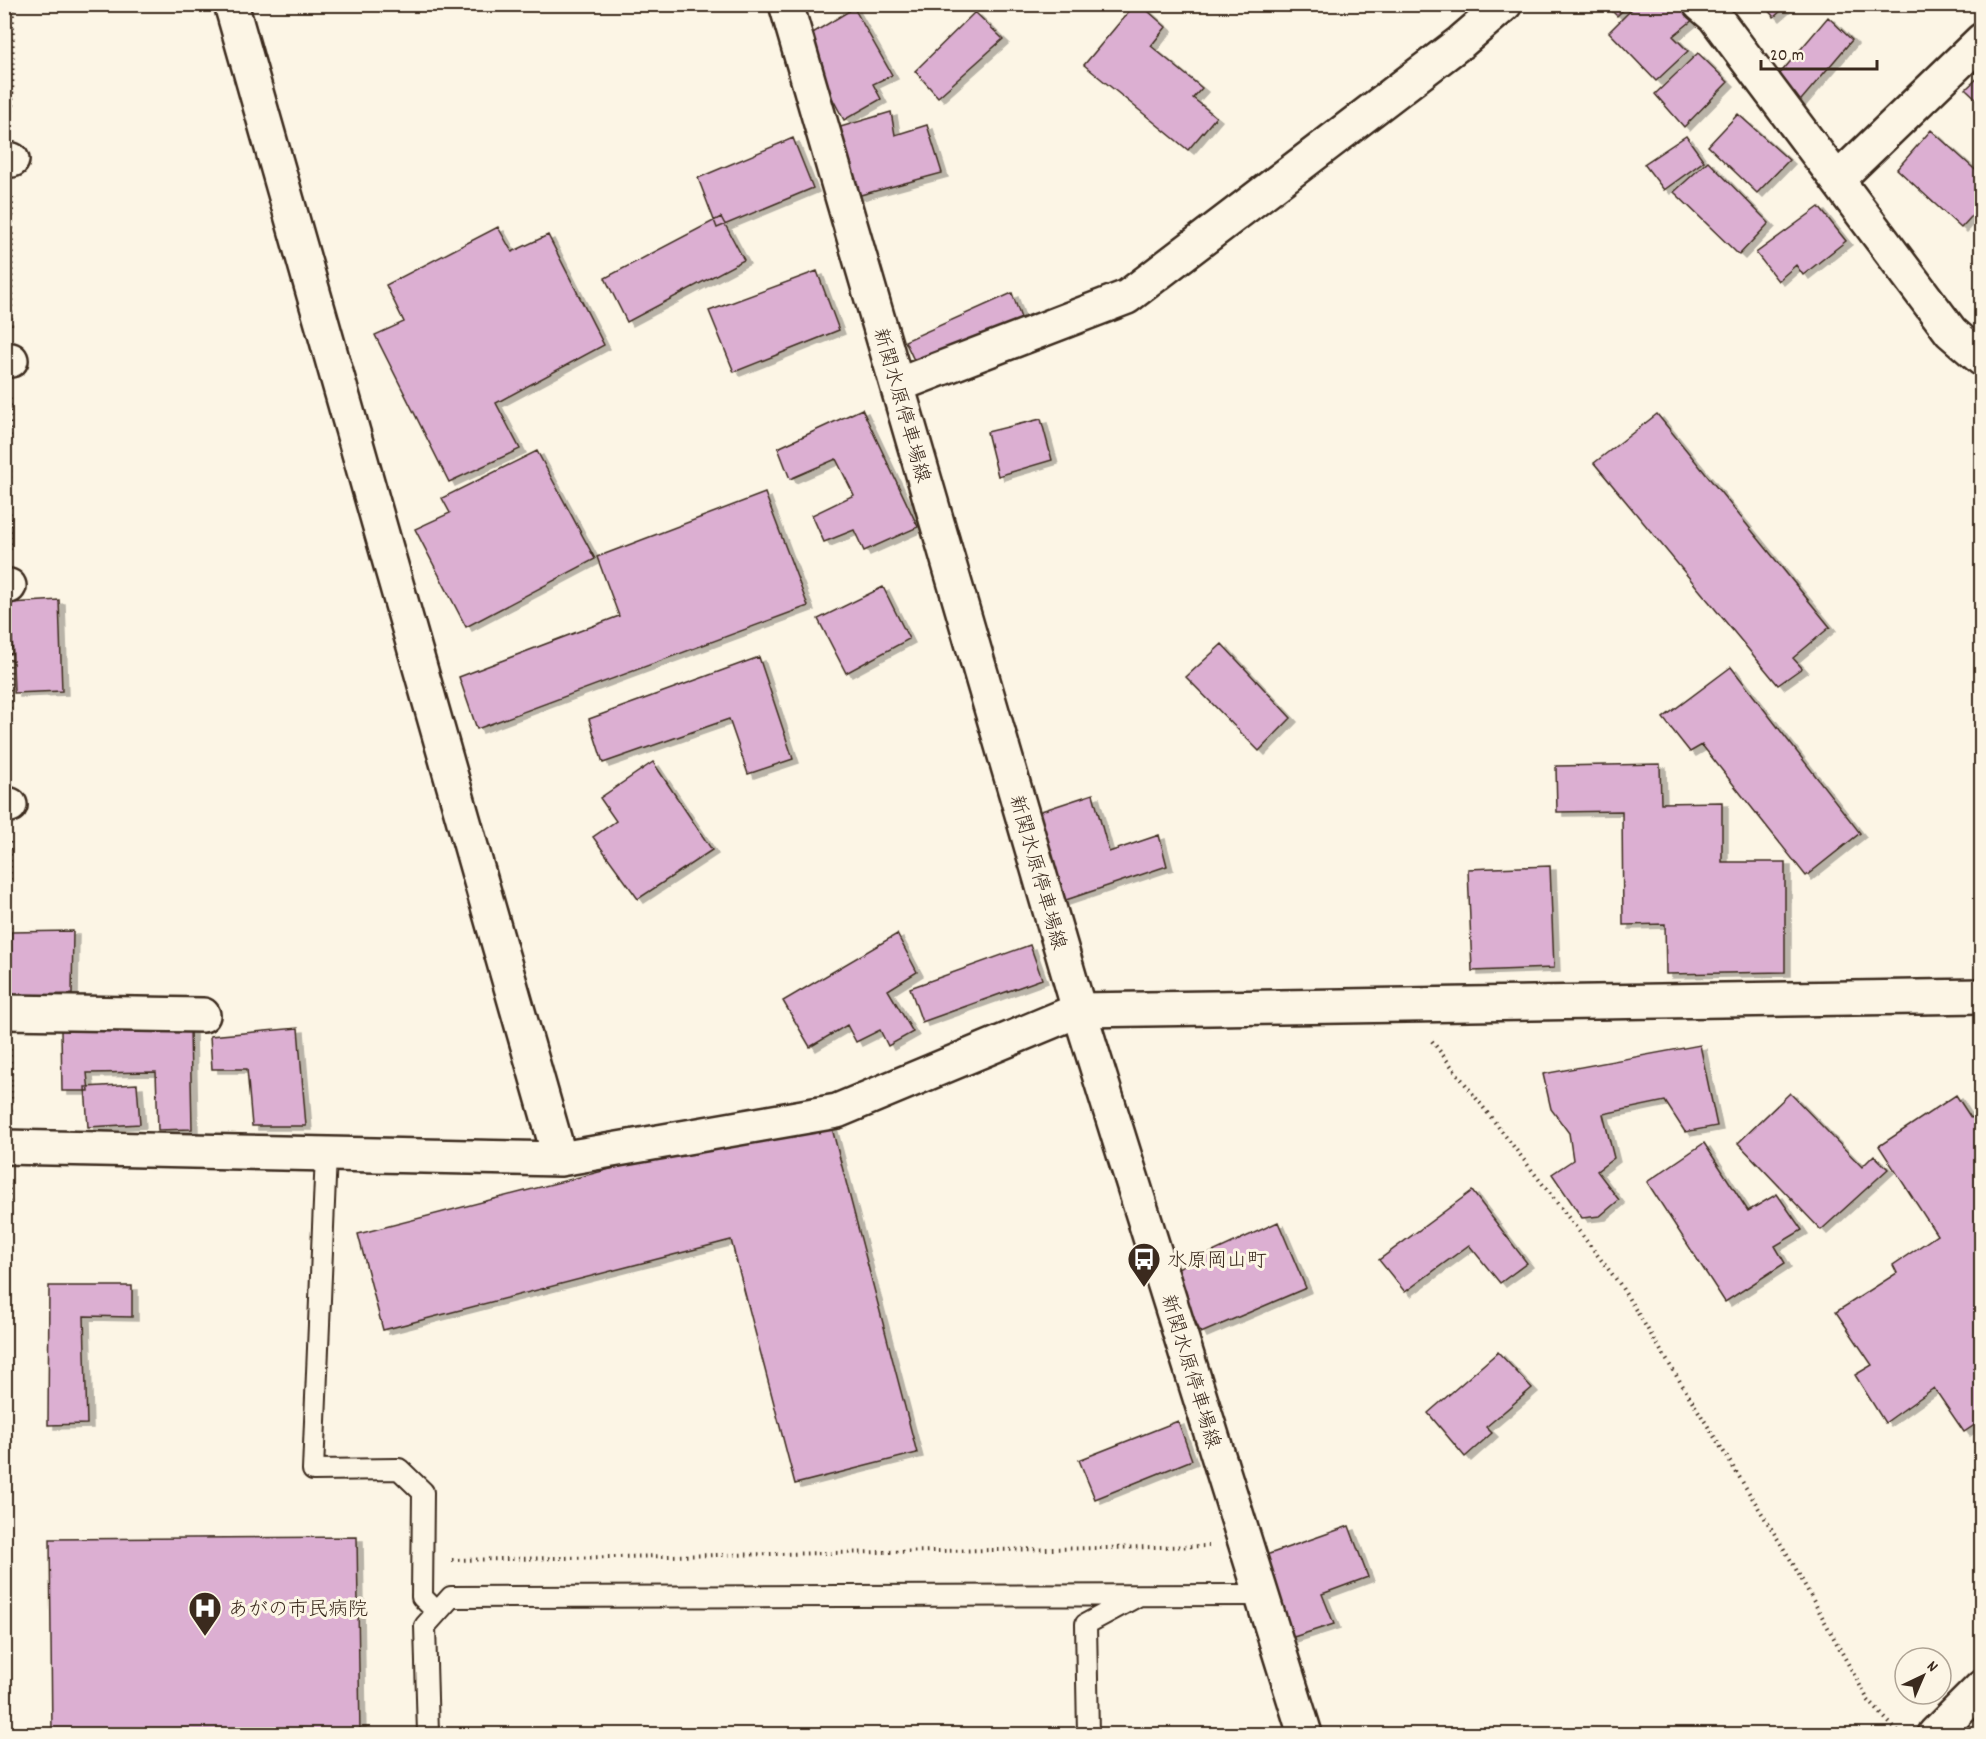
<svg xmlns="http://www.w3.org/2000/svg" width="1986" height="1739" font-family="Dekko,'Klee One',sans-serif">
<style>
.building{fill:#dcafd2;stroke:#3b2a1e;stroke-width:1.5;filter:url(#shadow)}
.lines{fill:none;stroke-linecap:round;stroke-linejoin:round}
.lane-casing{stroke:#3b2a1e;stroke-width:24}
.street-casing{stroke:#3b2a1e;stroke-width:38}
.secondary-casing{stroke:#3b2a1e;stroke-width:38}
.path{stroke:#3b2a1e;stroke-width:4;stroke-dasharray:1.5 4.5;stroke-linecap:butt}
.lane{stroke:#fcf5e5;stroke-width:20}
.street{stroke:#fcf5e5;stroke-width:33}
.secondary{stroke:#fcf5e5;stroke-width:33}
.labels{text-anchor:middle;stroke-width:6;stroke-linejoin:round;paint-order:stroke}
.street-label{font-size:20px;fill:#3b2a1e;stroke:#fcf5e5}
.poi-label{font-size:20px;fill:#3b2a1e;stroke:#fcf5e5;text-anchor:start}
</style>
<defs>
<filter id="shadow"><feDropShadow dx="6" dy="4" stdDeviation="0" flood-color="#0004"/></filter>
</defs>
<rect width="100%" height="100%" fill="#fcf5e5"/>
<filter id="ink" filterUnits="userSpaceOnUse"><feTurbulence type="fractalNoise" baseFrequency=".0167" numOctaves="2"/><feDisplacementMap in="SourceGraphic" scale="12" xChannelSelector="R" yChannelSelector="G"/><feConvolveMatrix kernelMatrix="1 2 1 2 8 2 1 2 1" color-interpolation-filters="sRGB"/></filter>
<g filter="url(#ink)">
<path class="building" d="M 1135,4 L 1140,4 L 1166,27 L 1151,46 L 1202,88 L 1193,98 L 1216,117 L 1188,150 L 1084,65 Z
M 1605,4 L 1629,4 L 1617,16 Z
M 1637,4 L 1680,4 L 1694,19 L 1673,36 L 1688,51 L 1656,81 L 1609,32 Z
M 1762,4 L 1789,4 L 1774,17 Z
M 854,8 L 892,75 L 873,84 L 881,99 L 844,120 L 801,40 Z
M 975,12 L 1003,39 L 938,97 L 915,71 Z
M 1828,17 L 1852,40 L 1796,106 L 1772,83 Z
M 1698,53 L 1728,82 L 1684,127 L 1655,94 Z
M 1982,74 L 1982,104 L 1966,89 Z
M 891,112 L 895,135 L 927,125 L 942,173 L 853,197 L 837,128 Z
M 1738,114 L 1789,160 L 1757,193 L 1708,146 Z
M 1931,130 L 1982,176 L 1982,205 L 1961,228 L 1897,169 Z
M 1686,136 L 1704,161 L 1664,190 L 1644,164 Z
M 793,138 L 813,188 L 717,228 L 698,178 Z
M 1708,161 L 1769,223 L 1739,255 L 1674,192 Z
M 1819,207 L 1846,241 L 1803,275 L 1796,265 L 1778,281 L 1756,253 Z
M 721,217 L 744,260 L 627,322 L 605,278 Z
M 498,227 L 512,252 L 548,235 L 604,345 L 496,403 L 520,449 L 449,482 L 375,335 L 404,322 L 386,285 Z
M 817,271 L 839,330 L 734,372 L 709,311 Z
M 1012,293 L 1025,329 L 921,375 L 905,341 Z
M 862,409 L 918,527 L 864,551 L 854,530 L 824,542 L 812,515 L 854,495 L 836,459 L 790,479 L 778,448 Z
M 1657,414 L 1830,627 L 1793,658 L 1802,668 L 1778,685 L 1594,463 Z
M 1041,419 L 1052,460 L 998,476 L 987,432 Z
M 537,451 L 595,559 L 466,627 L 415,529 L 450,513 L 442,498 Z
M 765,493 L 808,606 L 477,729 L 459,677 L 619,616 L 597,557 Z
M 883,587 L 909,639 L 846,673 L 818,619 Z
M 59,600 L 62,691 L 14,693 L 11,603 Z
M 1222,644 L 1291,718 L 1259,751 L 1186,677 Z
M 759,657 L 793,759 L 748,774 L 729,719 L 603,763 L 589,719 Z
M 1731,667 L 1860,833 L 1806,876 L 1702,745 L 1690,752 L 1663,718 Z
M 653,762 L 712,850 L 638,899 L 593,837 L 616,821 L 600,798 Z
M 1660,764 L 1661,803 L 1722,802 L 1722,862 L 1785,862 L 1785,972 L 1666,974 L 1665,924 L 1623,925 L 1622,811 L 1557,812 L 1556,766 Z
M 1093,794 L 1109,852 L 1159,835 L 1167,866 L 1054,904 L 1026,816 Z
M 1550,866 L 1554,968 L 1472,971 L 1468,869 Z
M 73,931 L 72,994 L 11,996 L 11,932 Z
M 897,934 L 917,972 L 888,990 L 913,1032 L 888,1046 L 880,1030 L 856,1042 L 847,1025 L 810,1047 L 783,1001 Z
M 1030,945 L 1042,979 L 922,1022 L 910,988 Z
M 298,1028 L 306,1126 L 252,1126 L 247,1069 L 212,1069 L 210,1036 Z
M 190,1029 L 192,1129 L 158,1130 L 156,1072 L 87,1073 L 89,1091 L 62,1091 L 61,1030 Z
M 1700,1045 L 1717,1126 L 1685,1132 L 1665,1101 L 1603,1114 L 1614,1158 L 1597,1171 L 1619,1200 L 1600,1216 L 1582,1218 L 1552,1174 L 1573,1160 L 1569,1133 L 1551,1109 L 1543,1074 Z
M 137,1084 L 140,1124 L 88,1127 L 85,1087 Z
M 1790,1093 L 1862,1167 L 1874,1155 L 1888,1169 L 1821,1230 L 1738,1143 Z
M 1956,1095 L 1971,1118 L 1982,1112 L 1982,1420 L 1964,1432 L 1934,1388 L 1885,1423 L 1855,1375 L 1872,1365 L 1836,1312 L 1897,1273 L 1893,1265 L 1937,1235 L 1879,1146 Z
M 828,1113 L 917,1453 L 795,1484 L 731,1240 L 383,1330 L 358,1234 Z
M 1704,1143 L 1748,1211 L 1777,1194 L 1802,1230 L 1775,1246 L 1785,1263 L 1725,1302 L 1647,1182 Z
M 1472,1191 L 1527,1263 L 1500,1283 L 1469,1245 L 1405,1292 L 1379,1260 Z
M 1278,1222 L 1306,1288 L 1201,1333 L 1171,1271 Z
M 49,1286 L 132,1286 L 132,1317 L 84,1316 L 87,1424 L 48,1425 Z
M 1498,1352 L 1532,1388 L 1486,1427 L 1492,1433 L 1465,1457 L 1428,1413 Z
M 1178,1421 L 1192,1460 L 1095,1499 L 1079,1460 Z
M 1349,1526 L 1368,1577 L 1322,1594 L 1334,1624 L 1278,1642 L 1252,1560 Z
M 357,1537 L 360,1734 L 52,1734 L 50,1539 Z"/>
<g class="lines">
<defs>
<path id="lane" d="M 326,1154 L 313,1470 L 399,1469 L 423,1492 L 422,1597 L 437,1612
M 428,1734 L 425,1626 L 451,1597 L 1261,1595
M 1088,1734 L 1086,1624 L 1138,1596"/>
<path id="street" d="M 231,4 L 560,1159
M 1700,4 L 1715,17 L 1951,332 L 1982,359
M 4,160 L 12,160
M 1837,180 L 1982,40
M 4,360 L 11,360
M 898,385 L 1127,297 L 1461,42 L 1505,4
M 4,586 L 9,586
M 4,805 L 10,805
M 4,1012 L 203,1015
M 4,1147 L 560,1159 L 837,1111 L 1079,1010 L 1982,996
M 1935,1734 L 1982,1687"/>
<path id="secondary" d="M 786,4 L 1079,1010 L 1305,1734"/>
</defs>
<use href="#lane" class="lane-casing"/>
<use href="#street" class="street-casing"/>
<use href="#secondary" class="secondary-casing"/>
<path class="path" d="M 12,124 L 13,4
M 11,325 L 12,197
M 10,550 L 10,395
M 10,623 L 10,769
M 10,842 L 10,976
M 1432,1041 L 1619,1283 L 1792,1562 L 1868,1700 L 1898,1732
M 10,1049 L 11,1111
M 4,1334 L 9,1184
M 452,1560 L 1209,1546"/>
<use href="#lane" class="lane"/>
<use href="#street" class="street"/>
<use href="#secondary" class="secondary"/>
</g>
</g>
<defs>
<symbol id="bus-pin" viewBox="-11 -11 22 30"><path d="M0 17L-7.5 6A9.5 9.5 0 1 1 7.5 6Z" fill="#3b2a1e" stroke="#fcf5e5"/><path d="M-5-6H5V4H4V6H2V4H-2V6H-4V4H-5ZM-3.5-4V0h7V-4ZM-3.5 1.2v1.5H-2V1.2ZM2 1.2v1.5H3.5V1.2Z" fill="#fff"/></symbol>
<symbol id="hospital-pin" viewBox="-11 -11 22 30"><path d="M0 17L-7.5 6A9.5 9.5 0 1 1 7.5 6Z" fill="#3b2a1e" stroke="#fcf5e5"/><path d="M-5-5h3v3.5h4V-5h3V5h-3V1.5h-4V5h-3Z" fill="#fff"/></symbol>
</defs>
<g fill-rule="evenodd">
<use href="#bus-pin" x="1125" y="1240" width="38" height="52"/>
<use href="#hospital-pin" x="186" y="1589" width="38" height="52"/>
</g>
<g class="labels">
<g class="street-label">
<text transform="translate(903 405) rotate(74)" y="7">新関水原停車場線</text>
<text transform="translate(1039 872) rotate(74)" y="7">新関水原停車場線</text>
<text transform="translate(1192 1371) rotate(73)" y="7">新関水原停車場線</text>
</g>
<g class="poi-label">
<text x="1167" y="1266">水原岡山町</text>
<text x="228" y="1615">あがの市民病院</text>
</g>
</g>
<rect width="1986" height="1739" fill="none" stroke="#fcf5e5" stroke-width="24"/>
<rect x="12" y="12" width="1962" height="1715" fill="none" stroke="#3b2a1e" stroke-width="2" filter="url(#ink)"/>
<g transform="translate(1923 1676) rotate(44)"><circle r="28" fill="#fcf5e5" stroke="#afa495" stroke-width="1.5"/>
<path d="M0-4.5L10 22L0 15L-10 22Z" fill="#3b2a1e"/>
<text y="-9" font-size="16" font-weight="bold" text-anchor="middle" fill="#3b2a1e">N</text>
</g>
<path d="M1761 60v9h116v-9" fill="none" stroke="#3b2a1e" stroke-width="3"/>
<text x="1770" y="60" font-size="18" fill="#3b2a1e" stroke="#fcf5e5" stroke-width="4.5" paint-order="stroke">20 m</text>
</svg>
